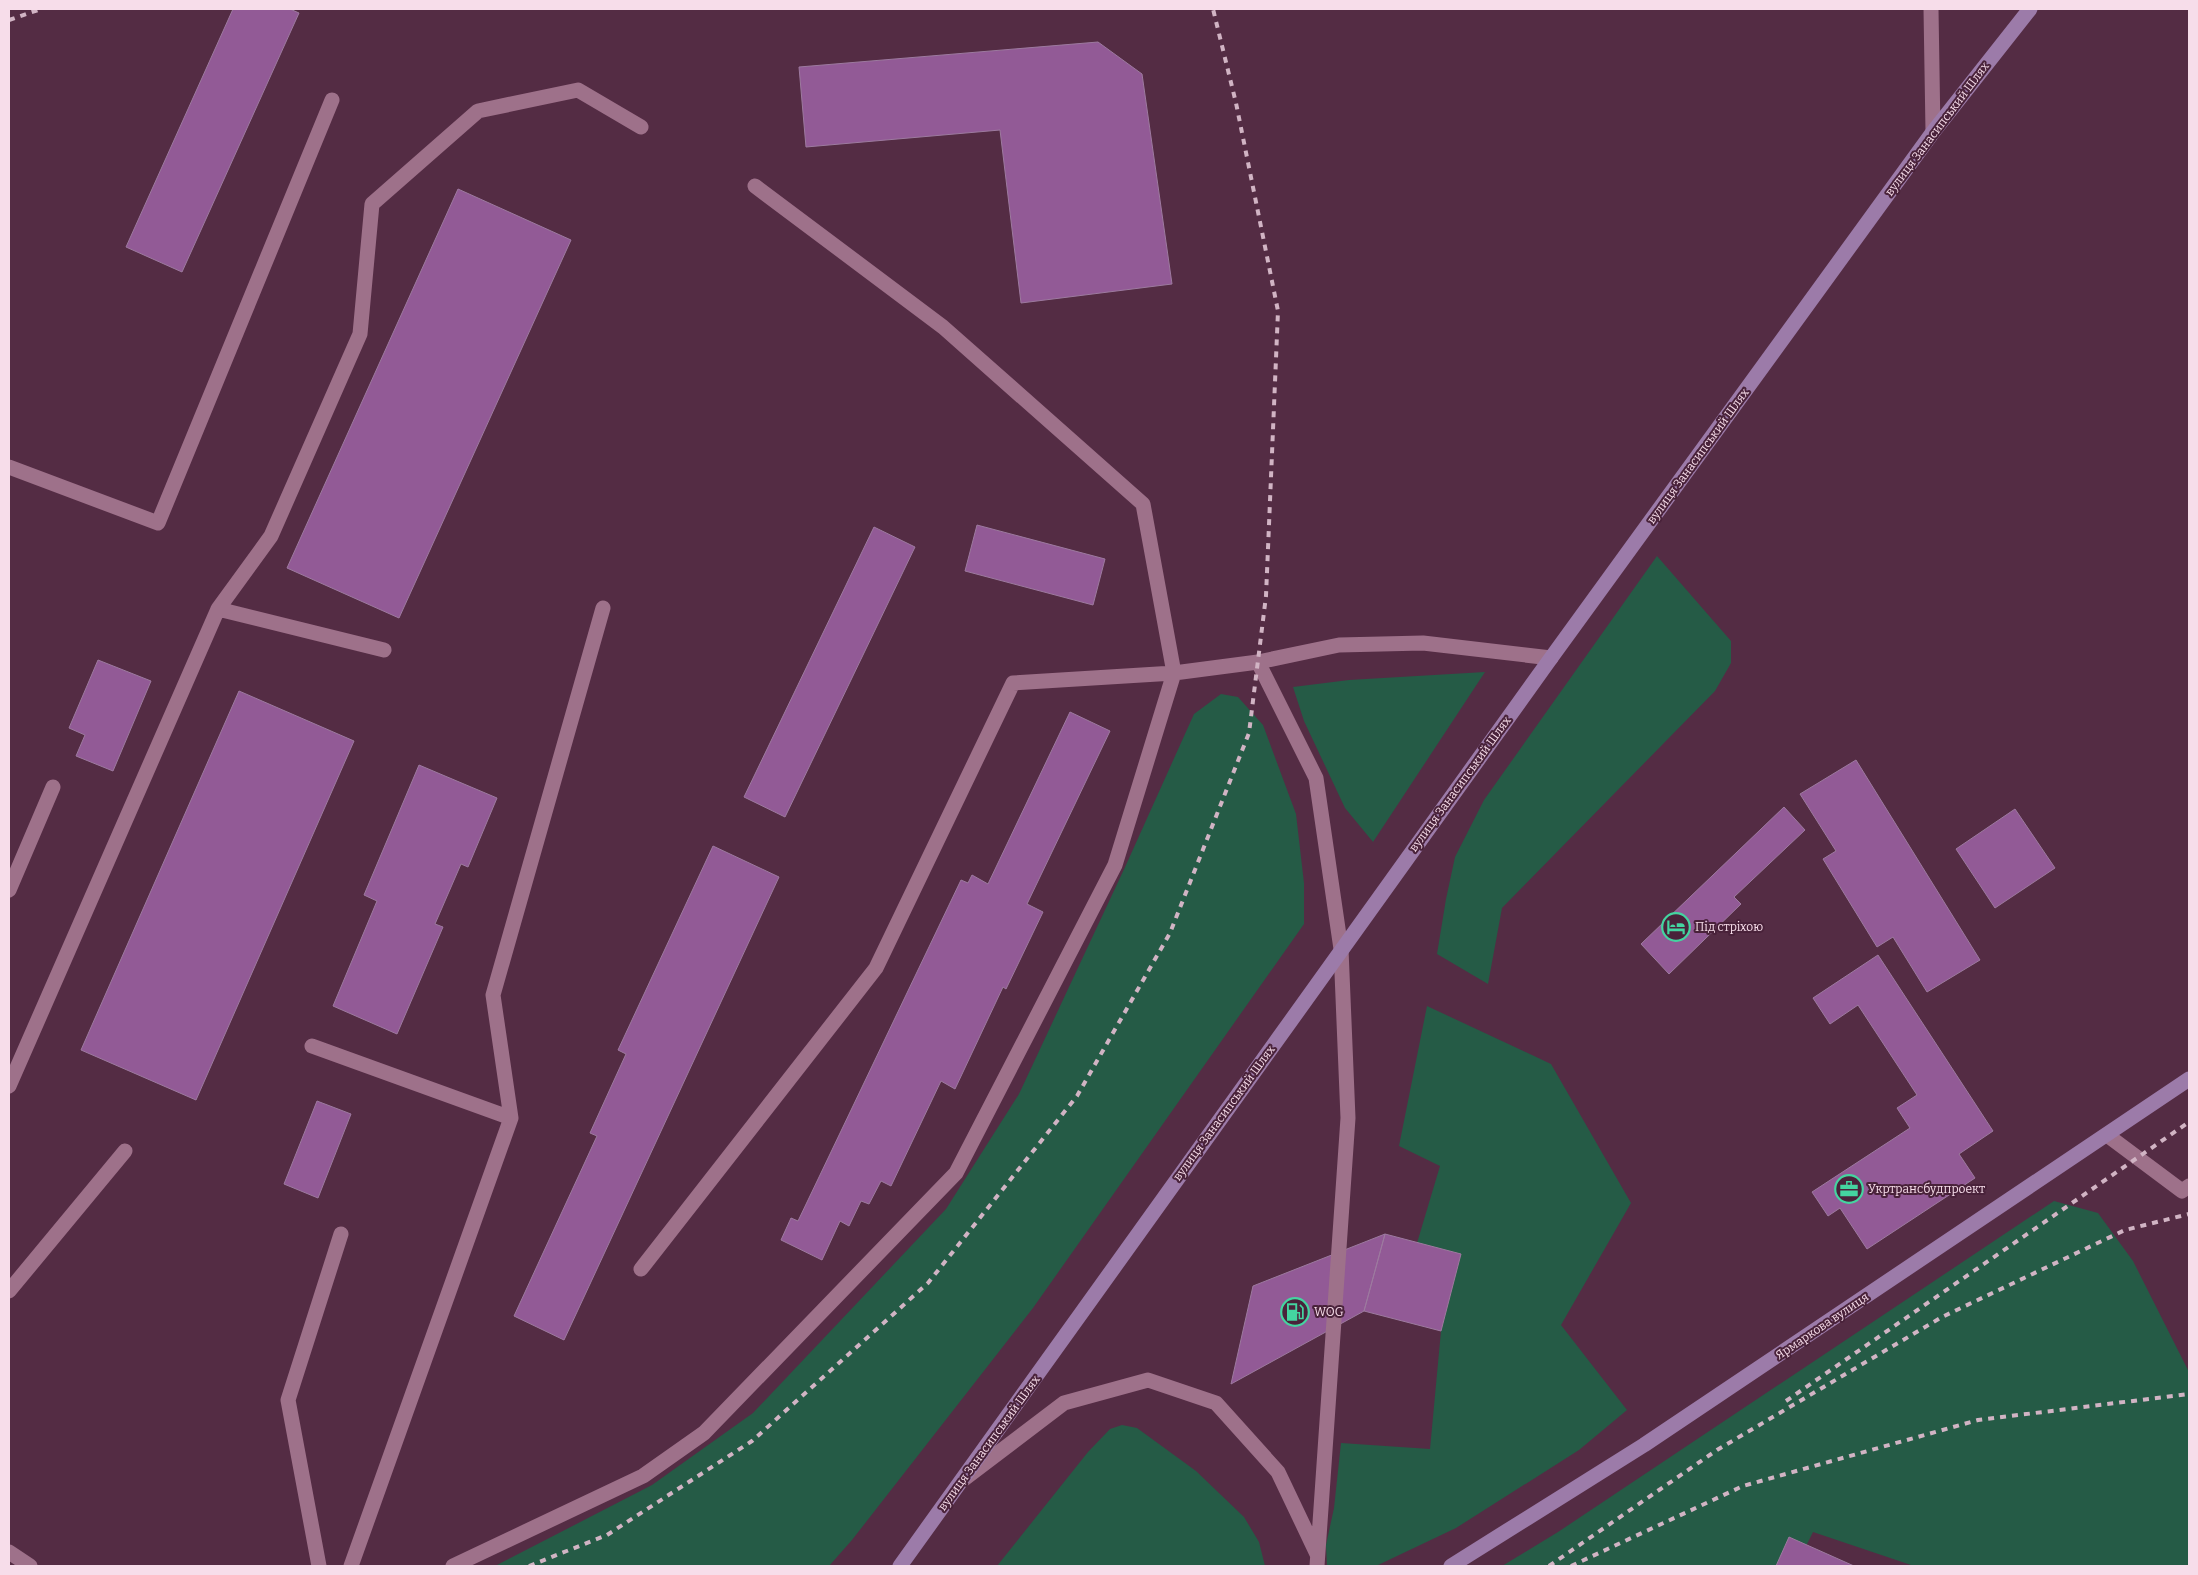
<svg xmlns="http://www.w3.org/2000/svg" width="2198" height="1575" font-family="Bitter,serif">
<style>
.green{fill:#255b46}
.building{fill:#925a96;stroke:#9d7a9f}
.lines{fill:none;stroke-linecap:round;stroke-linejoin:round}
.lane{stroke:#9e718a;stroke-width:15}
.secondary{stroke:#9c7ba9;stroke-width:15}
.rail{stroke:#d1b4c4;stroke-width:4;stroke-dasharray:6 6;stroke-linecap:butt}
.labels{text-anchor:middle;stroke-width:4;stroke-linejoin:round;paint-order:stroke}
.street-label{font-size:12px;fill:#f7ddea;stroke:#49223a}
.poi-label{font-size:12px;fill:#f7ddea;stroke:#49223a;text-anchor:start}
</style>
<rect width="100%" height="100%" fill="#542c44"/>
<path class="green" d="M 1657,556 L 1731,641 L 1731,663 L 1715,691 L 1502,908 L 1488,984 L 1437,954 L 1446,899 L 1455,857 L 1484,800 Z
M 1485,672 L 1373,842 L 1345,808 L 1304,721 L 1293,687 L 1349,680 Z
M 1221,694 L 1238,697 L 1263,725 L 1296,814 L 1304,883 L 1304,924 L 1033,1308 L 852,1540 L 829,1566 L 495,1566 L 652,1485 L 753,1413 L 946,1209 L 1019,1094 L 1126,865 L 1194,714 Z
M 1427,1006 L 1551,1064 L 1631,1203 L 1561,1325 L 1627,1410 L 1579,1450 L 1456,1528 L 1376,1566 L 1327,1566 L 1326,1545 L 1334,1508 L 1341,1443 L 1430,1449 L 1441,1331 L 1461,1254 L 1417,1243 L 1440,1166 L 1399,1146 Z
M 2054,1201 L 2098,1213 L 2133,1261 L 2189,1372 L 2189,1566 L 1914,1566 L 1813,1532 L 1796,1566 L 1502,1566 L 1558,1532 Z
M 1122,1425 L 1137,1428 L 1196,1471 L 1244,1517 L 1259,1542 L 1265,1566 L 997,1566 L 1088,1452 L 1110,1429 Z"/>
<path class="building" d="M 233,9 L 290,9 L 299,13 L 182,272 L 126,247 Z
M 1098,42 L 1142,74 L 1172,284 L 1021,303 L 1000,130 L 806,147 L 799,67 Z
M 458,189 L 571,240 L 399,618 L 287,568 Z
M 977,525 L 1105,559 L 1093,605 L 965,571 Z
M 874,527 L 915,547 L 785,817 L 744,797 Z
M 98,660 L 151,681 L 113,771 L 76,756 L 85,735 L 69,728 Z
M 239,691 L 354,741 L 196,1100 L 81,1050 Z
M 1070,712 L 1110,731 L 1027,904 L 1043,912 L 1006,989 L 1003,987 L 955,1089 L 941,1081 L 891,1186 L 881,1181 L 869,1204 L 861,1201 L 849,1226 L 840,1221 L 822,1260 L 781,1240 L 791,1218 L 798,1221 L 961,880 L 968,883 L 972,875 L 988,884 Z
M 1856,760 L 1980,960 L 1927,992 L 1893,937 L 1877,947 L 1823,859 L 1836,851 L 1800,794 Z
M 419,765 L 497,798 L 468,867 L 461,864 L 435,924 L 443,927 L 397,1034 L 333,1006 L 377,901 L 364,895 Z
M 1784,807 L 1805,830 L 1734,897 L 1741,904 L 1669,974 L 1641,944 Z
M 2015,809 L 2055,868 L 1995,908 L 1956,849 Z
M 713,846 L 779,877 L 564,1340 L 514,1316 L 597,1136 L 590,1133 L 626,1054 L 618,1050 Z
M 1878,955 L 1993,1131 L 1959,1154 L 1975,1178 L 1867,1249 L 1840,1208 L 1828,1216 L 1812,1192 L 1910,1128 L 1897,1108 L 1917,1095 L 1858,1005 L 1830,1024 L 1813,998 Z
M 317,1101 L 351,1114 L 318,1198 L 284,1184 Z
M 1385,1234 L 1461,1254 L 1441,1331 L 1364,1311 Z
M 1385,1234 L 1364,1311 L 1231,1384 L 1253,1286 Z
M 1789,1537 L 1854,1566 L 1776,1566 Z"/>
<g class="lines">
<path class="lane" d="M 1931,9 L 1933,132
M 9,467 L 158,523 L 332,100
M 218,609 L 271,536 L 360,334 L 372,204 L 478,111 L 578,90 L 641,127
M 1258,662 L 1316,778 L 1341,949 L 1348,1118 L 1317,1566
M 9,890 L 53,787
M 312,1046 L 511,1118
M 9,1086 L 218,609 L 384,650
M 2107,1135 L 2182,1191 L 2189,1186
M 641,1269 L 876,968 L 1013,683 L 1174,673 L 1258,662 L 1339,645 L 1423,643 L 1551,658
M 9,1291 L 125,1151
M 964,1479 L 1064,1403 L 1148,1380 L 1216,1403 L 1278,1472 L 1317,1554
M 9,1552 L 30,1566
M 319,1566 L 288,1400 L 341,1234
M 351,1566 L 511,1118 L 493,995 L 603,608
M 453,1566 L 643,1476 L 704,1433 L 956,1173 L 1115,865 L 1174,673 L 1143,504 L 943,327 L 755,186"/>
<path class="secondary" d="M 900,1566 L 1551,658 L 1933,132 L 2030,9
M 1451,1566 L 1644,1445 L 2189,1079"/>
<path class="rail" d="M 9,20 L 41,9
M 1786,1401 L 2189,1122
M 529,1566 L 607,1535 L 752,1441 L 928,1283 L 1077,1096 L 1170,933 L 1249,733 L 1266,596 L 1278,311 L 1236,103 L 1213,9
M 1549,1566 L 1717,1450 L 1942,1317 L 2125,1230 L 2189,1214
M 1571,1566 L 1743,1486 L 1978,1420 L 2189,1394"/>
</g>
<defs>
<symbol id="hotel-ring" viewBox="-11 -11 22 22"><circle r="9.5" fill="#49223a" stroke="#44d4a0" stroke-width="1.5"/><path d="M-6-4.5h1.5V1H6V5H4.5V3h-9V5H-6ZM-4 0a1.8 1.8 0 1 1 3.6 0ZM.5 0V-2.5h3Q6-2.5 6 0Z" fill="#44d4a0"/></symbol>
<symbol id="office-ring" viewBox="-11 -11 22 22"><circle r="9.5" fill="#49223a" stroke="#44d4a0" stroke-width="1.5"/><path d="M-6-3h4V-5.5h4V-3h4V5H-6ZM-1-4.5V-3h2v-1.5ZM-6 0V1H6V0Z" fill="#44d4a0"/></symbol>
<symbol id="fuel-ring" viewBox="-11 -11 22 22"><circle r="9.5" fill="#49223a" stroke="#44d4a0" stroke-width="1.5"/><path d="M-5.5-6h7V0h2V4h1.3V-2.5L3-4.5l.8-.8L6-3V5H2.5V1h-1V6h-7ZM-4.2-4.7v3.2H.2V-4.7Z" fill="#44d4a0"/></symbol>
</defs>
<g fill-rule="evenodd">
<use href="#hotel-ring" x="1660" y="911" width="32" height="32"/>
<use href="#office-ring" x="1833" y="1173" width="32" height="32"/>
<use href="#fuel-ring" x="1279" y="1296" width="32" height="32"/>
</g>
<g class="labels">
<g class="street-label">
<text transform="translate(1937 129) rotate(-53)" y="4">вулиця Занасипський Шлях</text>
<text transform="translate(1698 456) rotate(-54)" y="4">вулиця Занасипський Шлях</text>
<text transform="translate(1460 784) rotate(-54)" y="4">вулиця Занасипський Шлях</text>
<text transform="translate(1224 1113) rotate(-54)" y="4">вулиця Занасипський Шлях</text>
<text transform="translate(1822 1326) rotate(-34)" y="4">Ярмаркова вулиця</text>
<text transform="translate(989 1443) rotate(-54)" y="4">вулиця Занасипський Шлях</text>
</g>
<g class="poi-label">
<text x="1695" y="931">Під стріхою</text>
<text x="1868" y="1193">Укртрансбудпроект</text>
<text x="1314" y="1316">WOG</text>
</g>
</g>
<rect width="2198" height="1575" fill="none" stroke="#f7ddea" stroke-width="20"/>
</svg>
